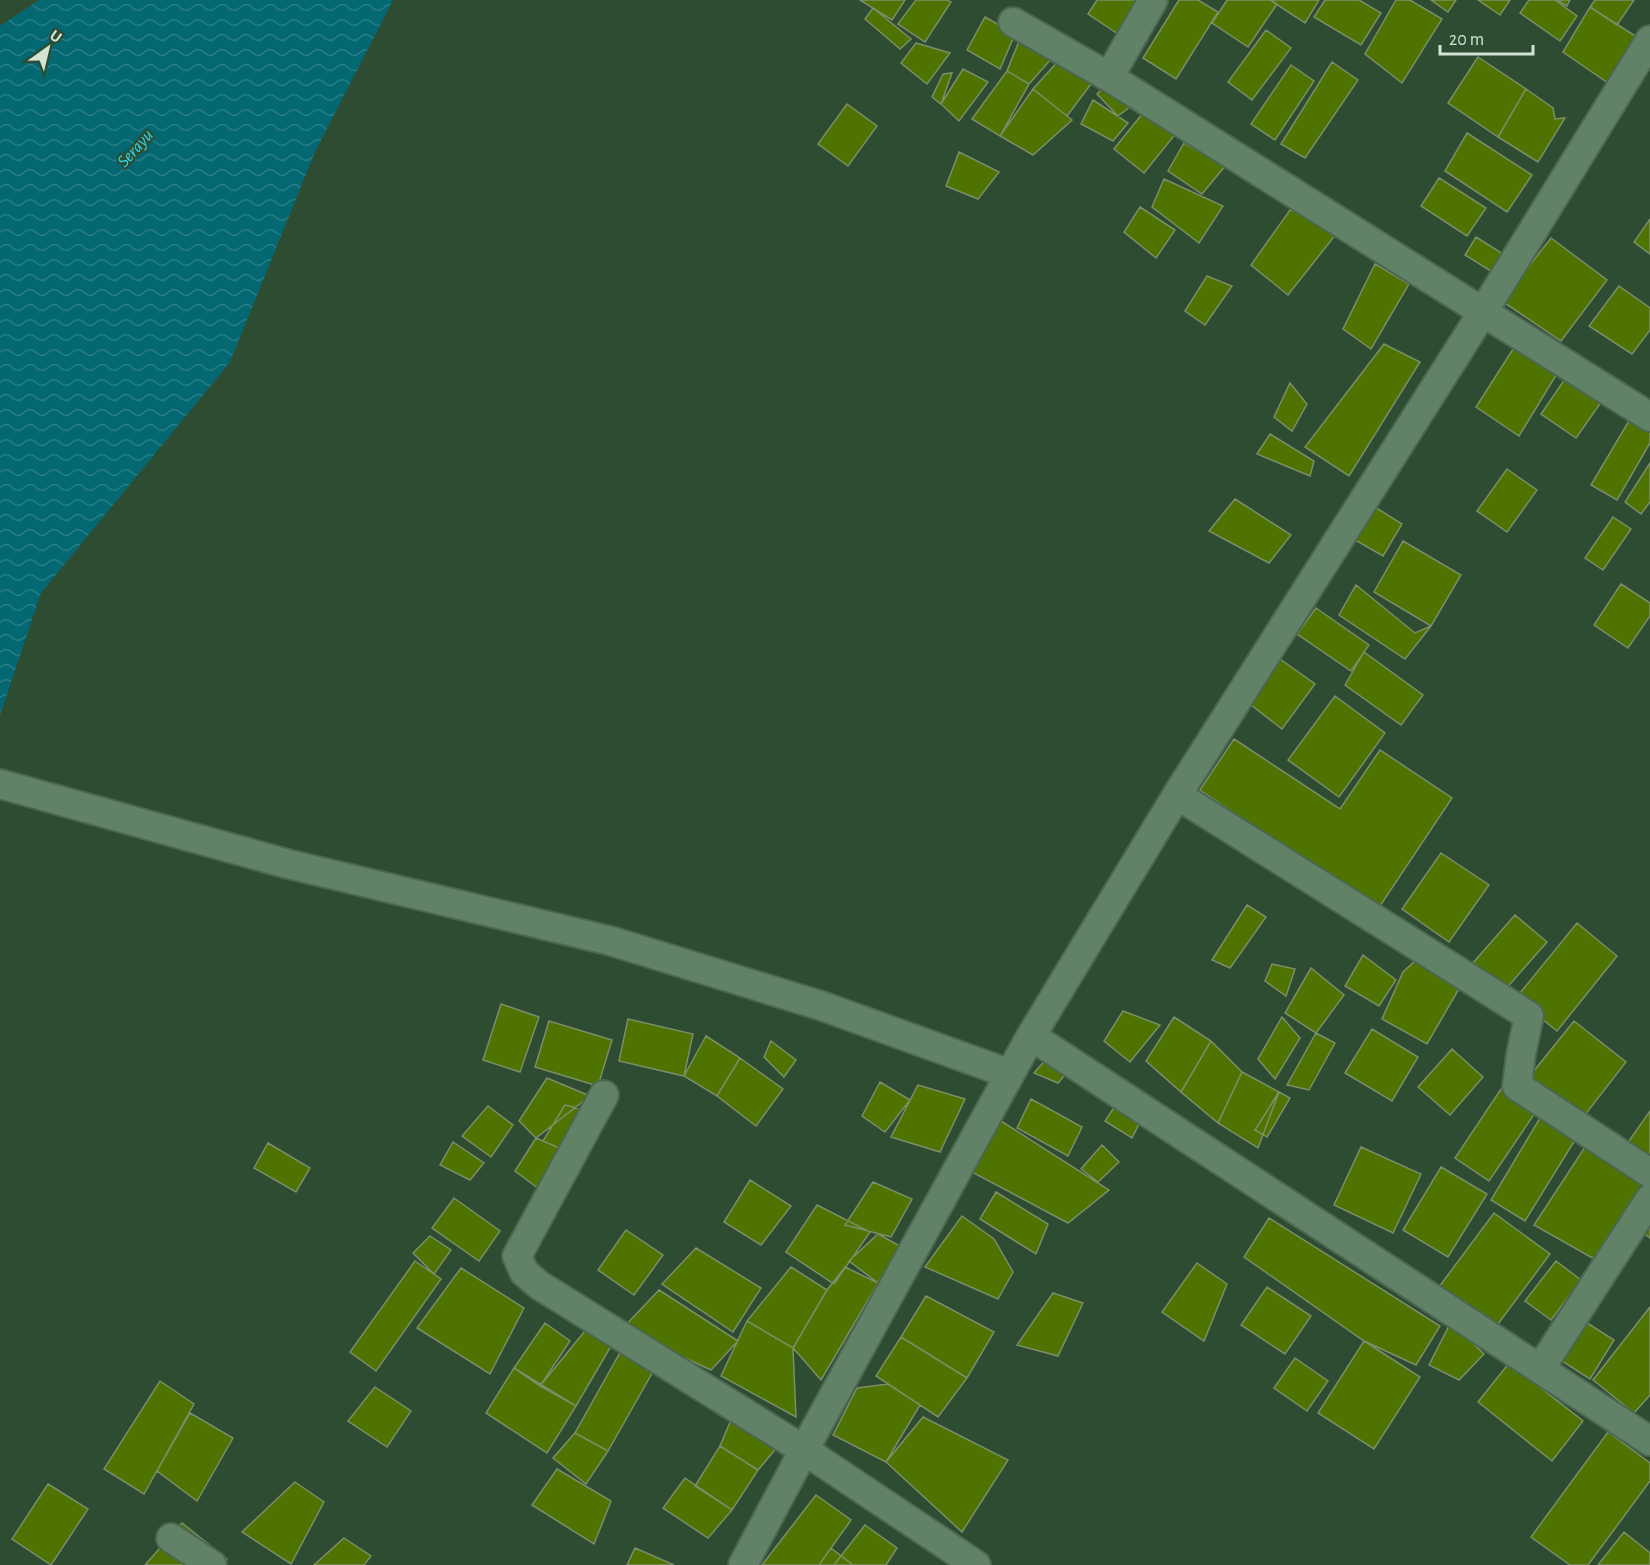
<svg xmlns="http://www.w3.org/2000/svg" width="1650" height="1565" font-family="'Alegreya Sans',sans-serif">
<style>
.water{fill:url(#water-waves)}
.building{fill:#4e7300;stroke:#7c8e69;stroke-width:1.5}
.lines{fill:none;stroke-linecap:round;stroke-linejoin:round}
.minor-casing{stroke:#4c6751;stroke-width:32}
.minor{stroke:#618266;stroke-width:28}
.labels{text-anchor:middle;stroke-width:4.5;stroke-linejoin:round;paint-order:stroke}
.water-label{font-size:18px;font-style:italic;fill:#2dd6ec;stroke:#2d4c32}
</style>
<defs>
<pattern id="water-waves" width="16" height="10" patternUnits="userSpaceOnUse" patternTransform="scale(1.5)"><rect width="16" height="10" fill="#046873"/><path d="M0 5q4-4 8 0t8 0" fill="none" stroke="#287d86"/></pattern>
</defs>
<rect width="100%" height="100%" fill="#2d4c32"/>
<path class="water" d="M 39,0 L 393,0 L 315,152 L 230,362 L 41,593 L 0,715 L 0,26 Z"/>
<path class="building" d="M 860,0 L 905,0 L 892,20 Z
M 916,0 L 947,0 L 951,2 L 925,42 L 898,24 Z
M 1097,0 L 1145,0 L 1121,36 L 1088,14 Z
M 1179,0 L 1198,0 L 1218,12 L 1176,79 L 1143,58 Z
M 1227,0 L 1270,0 L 1277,4 L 1248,47 L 1212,23 Z
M 1270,0 L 1319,0 L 1305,23 Z
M 1325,0 L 1359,0 L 1381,13 L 1361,45 L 1314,17 Z
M 1396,0 L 1410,0 L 1442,19 L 1402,83 L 1365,54 Z
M 1431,0 L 1456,0 L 1448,12 Z
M 1478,0 L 1510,0 L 1500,15 Z
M 1529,0 L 1555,0 L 1577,16 L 1560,41 L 1520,13 Z
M 1557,0 L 1570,0 L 1567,6 Z
M 1595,0 L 1634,0 L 1617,25 L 1590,7 Z
M 1590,7 L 1640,39 L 1611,85 L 1563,52 Z
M 873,8 L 911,39 L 900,49 L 865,19 Z
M 985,17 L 1015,34 L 1000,69 L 967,50 Z
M 1266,30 L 1291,48 L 1252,100 L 1228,82 Z
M 1022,34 L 1060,49 L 1029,84 L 1007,71 Z
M 916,43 L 950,53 L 927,84 L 901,63 Z
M 1478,57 L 1526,89 L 1498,137 L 1448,103 Z
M 1061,58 L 1100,72 L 1067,116 L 1033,89 Z
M 1332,62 L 1358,80 L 1305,158 L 1281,144 Z
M 1291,65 L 1314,81 L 1275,140 L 1251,124 Z
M 963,69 L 988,82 L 959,121 L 941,104 Z
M 1007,71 L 1029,84 L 1000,136 L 972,119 Z
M 952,73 L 941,104 L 932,97 L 943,74 Z
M 1106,85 L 1142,98 L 1118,116 L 1097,94 Z
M 1033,89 L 1072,120 L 1033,155 L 1000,136 Z
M 1526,89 L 1553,108 L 1555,119 L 1565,118 L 1538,162 L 1498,137 Z
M 1093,100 L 1128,123 L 1113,141 L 1081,124 Z
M 847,104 L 877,126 L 848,166 L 818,144 Z
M 1143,113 L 1177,132 L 1144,173 L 1114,149 Z
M 1467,133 L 1532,175 L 1507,212 L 1445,171 Z
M 1184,143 L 1226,165 L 1202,194 L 1168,171 Z
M 959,152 L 999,172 L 978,199 L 946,186 Z
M 1439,178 L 1486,208 L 1467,236 L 1421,206 Z
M 1164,179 L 1223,206 L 1199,243 L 1152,207 Z
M 1140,207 L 1175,230 L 1156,258 L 1124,232 Z
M 1290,210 L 1344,224 L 1288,295 L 1251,265 Z
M 1650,219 L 1650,254 L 1634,242 Z
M 1476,237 L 1506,256 L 1494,273 L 1465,255 Z
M 1551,238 L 1607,280 L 1561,341 L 1502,301 Z
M 1375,264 L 1409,284 L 1371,349 L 1343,329 Z
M 1207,276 L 1232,286 L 1205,325 L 1185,311 Z
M 1619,286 L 1650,308 L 1650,330 L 1632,354 L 1589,326 Z
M 1384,344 L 1420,362 L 1349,476 L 1305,447 Z
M 1515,346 L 1558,372 L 1519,436 L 1476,407 Z
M 1567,376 L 1602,401 L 1576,438 L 1541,414 Z
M 1290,383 L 1307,404 L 1292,431 L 1274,417 Z
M 1630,419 L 1650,431 L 1650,443 L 1617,500 L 1591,485 Z
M 1270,434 L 1314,461 L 1310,476 L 1257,454 Z
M 1650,463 L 1650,502 L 1641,514 L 1625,502 Z
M 1507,469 L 1537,490 L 1507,532 L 1477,511 Z
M 1235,499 L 1291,535 L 1269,563 L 1209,531 Z
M 1375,507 L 1402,524 L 1383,556 L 1355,540 Z
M 1613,517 L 1631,529 L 1603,570 L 1585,558 Z
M 1403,541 L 1461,575 L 1431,626 L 1374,592 Z
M 1621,584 L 1650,603 L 1650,616 L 1628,648 L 1594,625 Z
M 1356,585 L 1415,633 L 1431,626 L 1405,659 L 1339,615 Z
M 1316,608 L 1369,645 L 1351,671 L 1297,634 Z
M 1364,652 L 1423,695 L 1401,725 L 1345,685 Z
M 1280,659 L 1315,684 L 1282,729 L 1250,704 Z
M 1335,696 L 1385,733 L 1339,797 L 1288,760 Z
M 1234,739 L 1340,809 L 1380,750 L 1452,798 L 1378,909 L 1200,790 Z
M 1441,853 L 1489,885 L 1449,942 L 1402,909 Z
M 1247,905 L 1266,917 L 1230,968 L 1212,960 Z
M 1515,915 L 1547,942 L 1504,991 L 1472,964 Z
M 1577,923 L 1617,956 L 1557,1031 L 1516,998 Z
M 1363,955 L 1396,980 L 1379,1006 L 1345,986 Z
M 1415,961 L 1460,987 L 1427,1044 L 1382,1019 L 1403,972 Z
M 1272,964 L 1295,969 L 1286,996 L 1265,981 Z
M 1311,968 L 1344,995 L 1316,1033 L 1285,1013 Z
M 501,1004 L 539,1017 L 520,1072 L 483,1060 Z
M 1123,1011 L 1160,1025 L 1130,1062 L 1104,1041 Z
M 1174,1017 L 1211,1041 L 1181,1092 L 1146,1061 Z
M 1282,1017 L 1300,1038 L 1275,1079 L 1258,1059 Z
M 628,1019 L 693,1034 L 684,1076 L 619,1061 Z
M 549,1021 L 612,1040 L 598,1086 L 535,1067 Z
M 1574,1021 L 1626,1062 L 1581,1120 L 1529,1077 Z
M 1372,1029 L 1418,1057 L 1392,1101 L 1345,1073 Z
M 1316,1033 L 1335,1043 L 1309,1090 L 1287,1085 Z
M 706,1036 L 740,1058 L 717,1096 L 684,1076 Z
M 771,1041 L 796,1060 L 784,1077 L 764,1057 Z
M 1211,1041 L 1242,1072 L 1218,1123 L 1181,1092 Z
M 1452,1049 L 1483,1077 L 1450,1115 L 1418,1087 Z
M 1048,1057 L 1069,1070 L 1058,1083 L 1034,1073 Z
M 740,1058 L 783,1089 L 756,1126 L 717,1096 Z
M 1242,1072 L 1279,1092 L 1258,1148 L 1218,1123 Z
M 547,1078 L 590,1096 L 536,1138 L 519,1121 Z
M 880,1082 L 910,1100 L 885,1132 L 862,1116 Z
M 918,1085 L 965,1099 L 940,1152 L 891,1137 Z
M 1501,1089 L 1535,1113 L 1489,1181 L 1455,1158 Z
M 1279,1092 L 1290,1098 L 1267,1137 L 1255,1130 Z
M 1031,1099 L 1082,1127 L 1068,1156 L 1017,1128 Z
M 1117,1103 L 1142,1118 L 1132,1138 L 1105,1121 Z
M 565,1105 L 585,1110 L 564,1150 L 543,1141 Z
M 488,1106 L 513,1125 L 491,1157 L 462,1136 Z
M 1650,1111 L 1650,1166 L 1624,1148 Z
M 1540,1118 L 1575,1140 L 1525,1221 L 1491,1200 Z
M 1001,1121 L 1109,1190 L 1068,1223 L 970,1171 Z
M 536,1138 L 564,1150 L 539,1189 L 515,1171 Z
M 453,1142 L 484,1163 L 470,1180 L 440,1165 Z
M 268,1143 L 310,1168 L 296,1192 L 254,1168 Z
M 1587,1144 L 1648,1184 L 1603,1264 L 1534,1225 Z
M 1102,1145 L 1119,1162 L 1098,1182 L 1081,1169 Z
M 1361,1147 L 1421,1174 L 1393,1233 L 1334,1205 Z
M 1441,1167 L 1487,1194 L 1448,1257 L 1403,1230 Z
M 750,1180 L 791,1206 L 761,1245 L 724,1222 Z
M 873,1182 L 912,1199 L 891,1237 L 845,1225 Z
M 996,1192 L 1048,1224 L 1036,1254 L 980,1219 Z
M 454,1198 L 500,1231 L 479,1261 L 432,1228 Z
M 817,1205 L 870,1232 L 834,1284 L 786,1252 Z
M 1650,1208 L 1650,1238 L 1636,1227 Z
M 1494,1213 L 1550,1254 L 1495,1328 L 1439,1287 Z
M 962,1216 L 994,1239 L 1013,1272 L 998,1299 L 925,1267 Z
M 1269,1218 L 1440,1326 L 1416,1365 L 1364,1341 L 1244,1257 Z
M 626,1230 L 663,1255 L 634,1295 L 598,1270 Z
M 878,1234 L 900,1246 L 878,1283 L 849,1261 Z
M 430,1236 L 451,1250 L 434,1274 L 413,1253 Z
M 696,1248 L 761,1288 L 733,1332 L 662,1284 Z
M 415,1261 L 441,1279 L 376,1371 L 350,1352 Z
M 1556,1261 L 1581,1280 L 1551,1320 L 1525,1301 Z
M 1197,1263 L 1227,1284 L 1204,1341 L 1162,1312 Z
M 791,1267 L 827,1290 L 793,1348 L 747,1321 Z
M 845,1267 L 878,1283 L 821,1380 L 793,1348 L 827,1290 Z
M 461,1268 L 524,1308 L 490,1374 L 417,1328 Z
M 1267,1287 L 1311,1316 L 1285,1354 L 1241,1325 Z
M 659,1290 L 738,1341 L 711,1370 L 622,1329 Z
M 1053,1293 L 1083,1303 L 1058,1356 L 1017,1345 Z
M 926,1296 L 994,1332 L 967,1378 L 901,1337 Z
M 1650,1307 L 1650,1395 L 1634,1413 L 1593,1380 Z
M 747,1321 L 793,1348 L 796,1417 L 721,1376 Z
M 1584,1321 L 1614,1340 L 1590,1379 L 1559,1359 Z
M 1451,1322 L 1484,1354 L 1459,1380 L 1429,1365 Z
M 545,1323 L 570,1341 L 540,1386 L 514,1368 Z
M 589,1326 L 614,1341 L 576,1406 L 540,1386 Z
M 901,1337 L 967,1378 L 938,1417 L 876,1376 Z
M 1364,1341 L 1420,1377 L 1374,1449 L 1318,1413 Z
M 622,1349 L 655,1368 L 608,1451 L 575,1433 Z
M 1295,1358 L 1328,1381 L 1307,1411 L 1274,1388 Z
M 1509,1363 L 1583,1421 L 1552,1461 L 1478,1402 Z
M 514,1368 L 576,1406 L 547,1453 L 486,1413 Z
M 160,1381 L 194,1404 L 144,1494 L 104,1469 Z
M 888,1384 L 920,1405 L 886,1462 L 833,1435 L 857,1388 Z
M 375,1387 L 411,1411 L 387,1447 L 348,1421 Z
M 190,1413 L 233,1438 L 197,1501 L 157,1471 Z
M 733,1415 L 779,1445 L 758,1470 L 720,1446 Z
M 923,1417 L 1008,1460 L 962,1532 L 886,1462 Z
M 1608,1432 L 1650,1463 L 1650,1481 L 1588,1565 L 1570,1565 L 1531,1537 Z
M 575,1433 L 608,1451 L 586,1484 L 553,1458 Z
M 720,1446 L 758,1470 L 732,1510 L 695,1486 Z
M 557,1469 L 611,1501 L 594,1544 L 532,1505 Z
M 685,1478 L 732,1510 L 708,1538 L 663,1508 Z
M 295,1482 L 324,1502 L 291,1564 L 242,1532 Z
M 48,1484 L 88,1509 L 51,1565 L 12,1539 Z
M 816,1495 L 851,1520 L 819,1565 L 762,1565 Z
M 182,1523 L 227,1559 L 221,1565 L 145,1565 Z
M 865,1525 L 897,1548 L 886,1565 L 834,1565 Z
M 1624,1532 L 1650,1553 L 1650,1565 L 1598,1565 Z
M 344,1538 L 371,1556 L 364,1565 L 314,1565 Z
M 635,1548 L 674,1565 L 627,1565 Z
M 831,1548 L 853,1565 L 819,1565 Z"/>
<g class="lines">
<defs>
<path id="minor" d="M 1013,22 L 1109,77 L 1650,417
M 1109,77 L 1153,0
M 0,784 L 288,864 L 611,941 L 822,1006 L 1010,1074 L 804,1450 L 976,1565
M 1177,795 L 1529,1016 L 1521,1054 L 1517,1086 L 1650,1173
M 1031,1036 L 1650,1441
M 1010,1074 L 1031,1036 L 1177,795 L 1483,312 L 1650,40
M 604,1095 L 517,1256 L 524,1272 L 539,1285 L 804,1450 L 743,1565
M 1540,1369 L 1650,1199
M 171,1538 L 212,1565"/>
</defs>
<use href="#minor" class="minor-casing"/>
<use href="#minor" class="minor"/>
</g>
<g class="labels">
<g class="water-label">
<text transform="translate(135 148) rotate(-48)" y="6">Serayu</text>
</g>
</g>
<g transform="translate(48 48) rotate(34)" stroke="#2d4c32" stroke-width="4.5" paint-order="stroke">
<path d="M0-4.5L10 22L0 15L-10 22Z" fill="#d2e4d4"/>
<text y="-9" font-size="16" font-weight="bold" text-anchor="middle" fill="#d2e4d4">U</text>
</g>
<path d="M1440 45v9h93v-9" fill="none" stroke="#d2e4d4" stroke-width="3"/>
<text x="1449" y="45" font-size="18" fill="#d2e4d4" stroke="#2d4c32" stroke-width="4.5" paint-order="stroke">20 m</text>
</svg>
